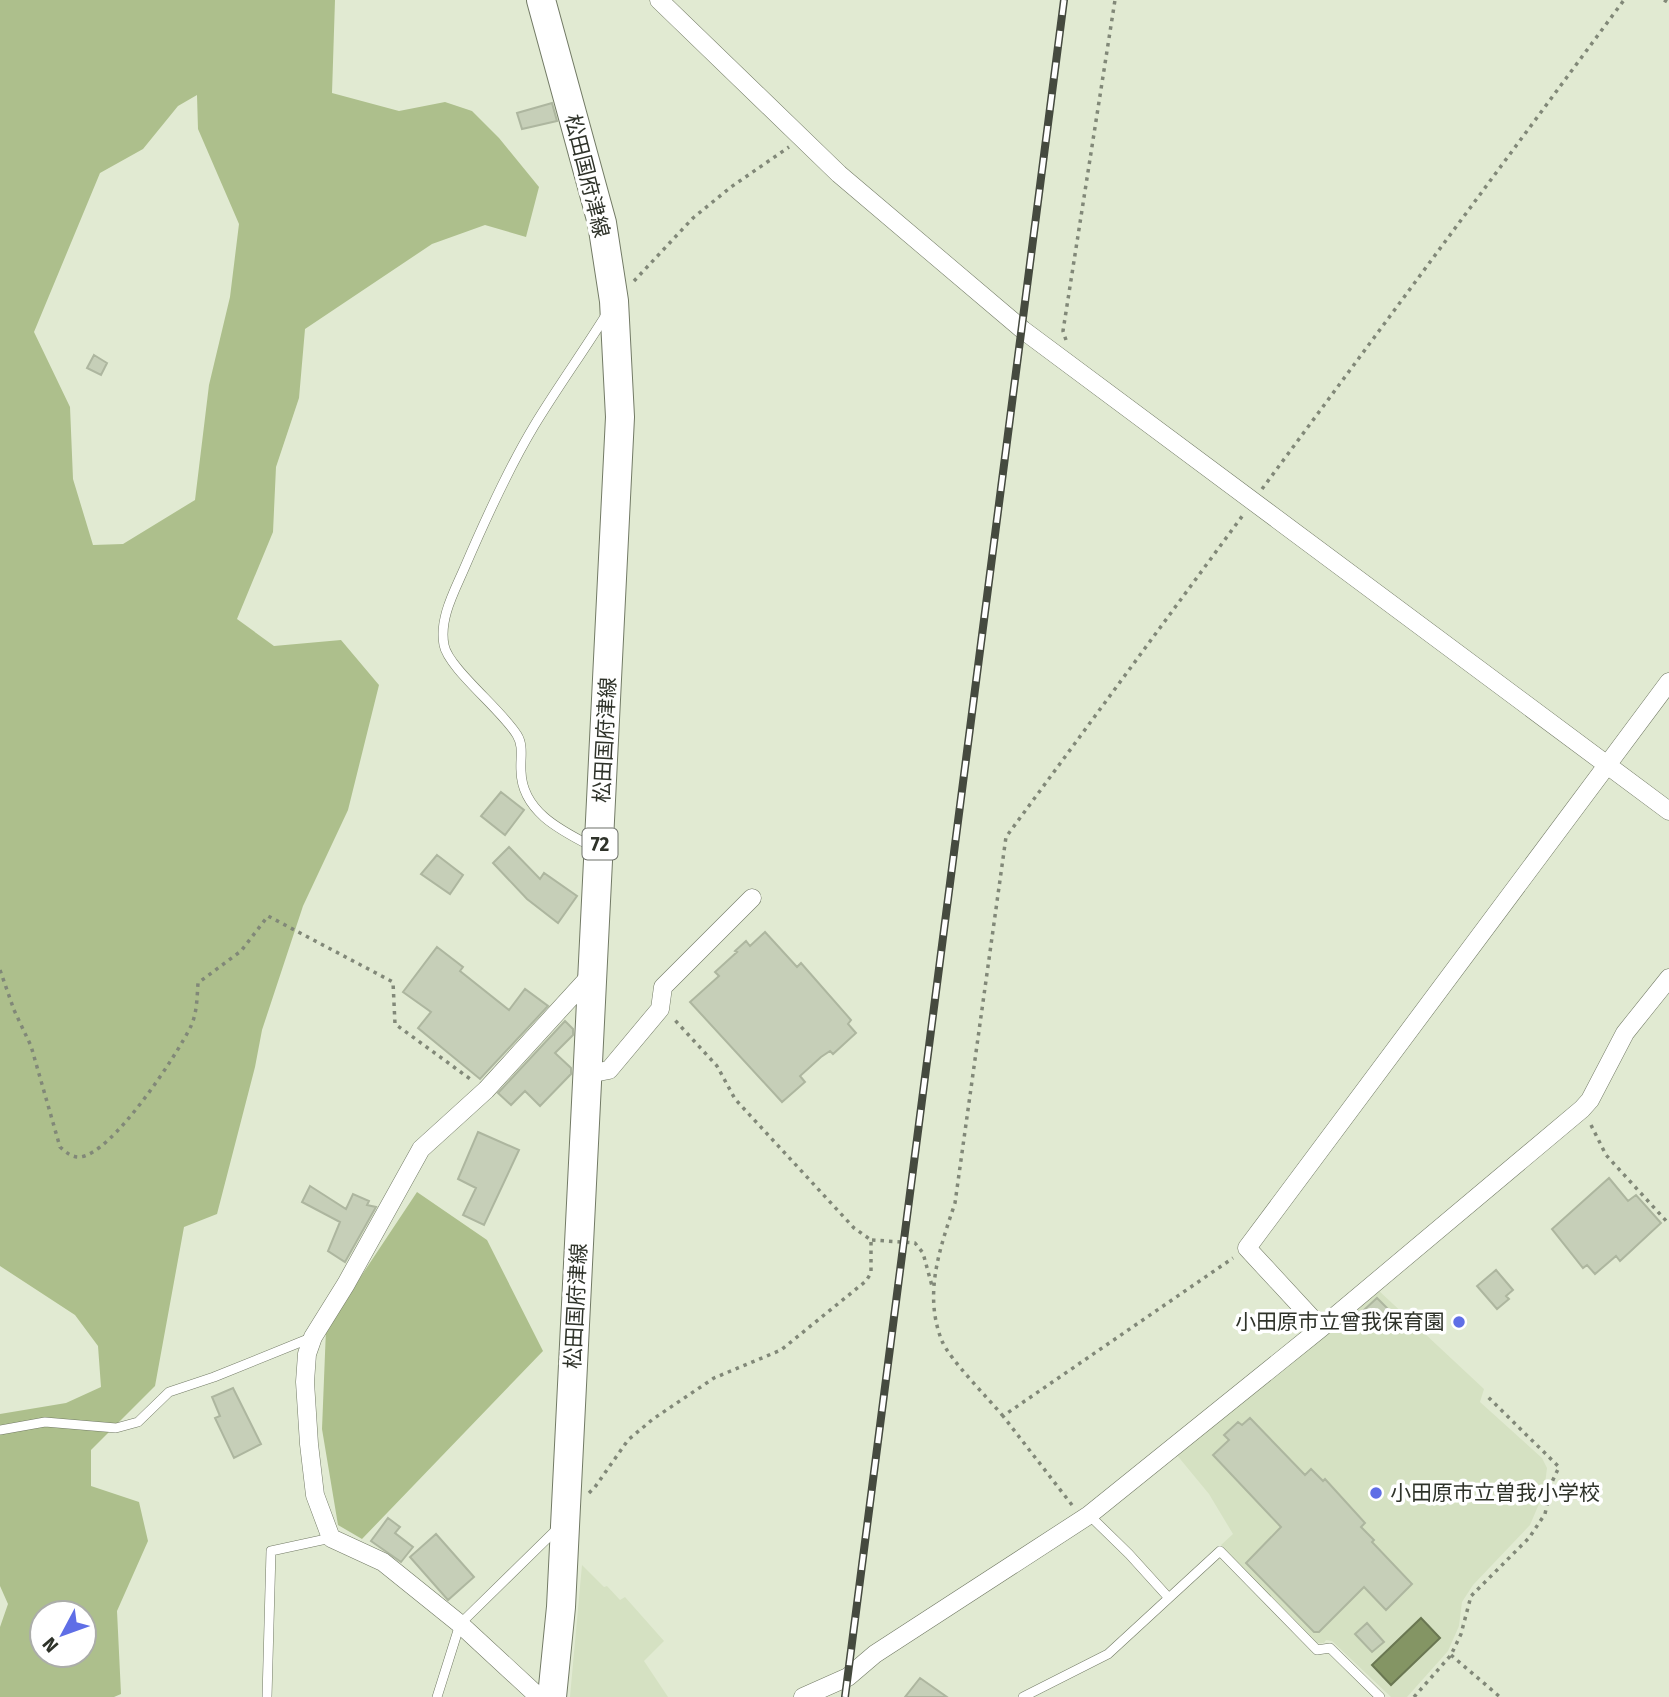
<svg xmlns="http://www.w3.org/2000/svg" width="1669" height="1697" font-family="'Fira Sans','Noto Sans JP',sans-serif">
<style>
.built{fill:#d5e1c2}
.forest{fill:#adbf8c;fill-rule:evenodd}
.water{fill:#849564;stroke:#6a7752;stroke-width:2}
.building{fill:#c6cfb8;stroke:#adb69f;stroke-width:2}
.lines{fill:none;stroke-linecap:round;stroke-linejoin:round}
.service-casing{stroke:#727a65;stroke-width:10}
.minor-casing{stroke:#727a65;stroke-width:19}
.primary-casing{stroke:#727a65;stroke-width:30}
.path{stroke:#818878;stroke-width:3.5;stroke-dasharray:3.5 5;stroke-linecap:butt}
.service{stroke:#fff;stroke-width:9}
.minor{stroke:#fff;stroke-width:18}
.primary{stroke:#fff;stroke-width:28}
.rail-casing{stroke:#454a3f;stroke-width:8}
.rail{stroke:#fff;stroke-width:5;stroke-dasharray:16;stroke-linecap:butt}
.poi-dot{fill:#5f6ee6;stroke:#fff;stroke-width:2.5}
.labels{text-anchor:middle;stroke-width:7;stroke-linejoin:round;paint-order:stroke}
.shield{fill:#fff;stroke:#6d7069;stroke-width:2}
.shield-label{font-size:19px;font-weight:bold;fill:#2e3229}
.street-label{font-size:21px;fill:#2e3229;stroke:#fff}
.poi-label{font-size:21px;fill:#2e3229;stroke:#fff;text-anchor:end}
</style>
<rect width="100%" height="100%" fill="#e1ead2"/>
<path class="built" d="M 1378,1290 L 1484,1389 L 1480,1402 L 1542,1458 L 1547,1468 L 1544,1492 L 1530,1525 L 1473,1585 L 1462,1602 L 1459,1626 L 1448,1651 L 1407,1697 L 1391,1697 L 1332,1641 L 1326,1640 L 1324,1643 L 1316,1643 L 1221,1545 L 1233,1534 L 1209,1494 L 1176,1454 Z
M 582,1565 L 604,1587 L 607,1586 L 620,1600 L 625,1597 L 664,1641 L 644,1661 L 668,1697 L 570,1697 Z"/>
<path class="forest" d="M 0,0 L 335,0 L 332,93 L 399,111 L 445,102 L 472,111 L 499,138 L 539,187 L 526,237 L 485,225 L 432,244 L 305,329 L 299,398 L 276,467 L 273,532 L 237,619 L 274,646 L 341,640 L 379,685 L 348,810 L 303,906 L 262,1030 L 255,1067 L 217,1214 L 184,1227 L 155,1386 L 91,1450 L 91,1486 L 139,1502 L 148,1541 L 117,1611 L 121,1694 L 114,1697 L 0,1697 L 0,1627 L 8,1604 L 0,1586 L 0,1414 L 66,1403 L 101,1387 L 98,1346 L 75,1315 L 0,1266 ZM 197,95 L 198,129 L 239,224 L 230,297 L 209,385 L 195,500 L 123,544 L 93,545 L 73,479 L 70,407 L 34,332 L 100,173 L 143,149 L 178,106 ZM 42,1613 L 84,1613 L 84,1655 L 42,1655 Z
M 417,1192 L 487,1240 L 543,1351 L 362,1539 L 338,1525 L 322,1429 L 326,1329 Z"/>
<path class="water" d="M 1421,1618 L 1440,1638 L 1391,1685 L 1372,1665 Z"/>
<path class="building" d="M 552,103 L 557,121 L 522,129 L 517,113 Z
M 94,355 L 107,363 L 101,375 L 87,368 Z
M 501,792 L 524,810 L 505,835 L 481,816 Z
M 509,847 L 540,879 L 544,873 L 577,896 L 558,923 L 527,899 L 493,863 Z
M 437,855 L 463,875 L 450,894 L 421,874 Z
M 765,932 L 797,967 L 801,963 L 851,1020 L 848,1024 L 856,1033 L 833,1054 L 830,1051 L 821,1057 L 800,1076 L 805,1082 L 782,1102 L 690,1002 L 719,976 L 715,972 L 737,952 L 735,951 L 746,941 L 750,946 Z
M 437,947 L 463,967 L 460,971 L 509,1010 L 525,989 L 548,1006 L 480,1079 L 418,1028 L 431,1012 L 403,992 Z
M 565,1021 L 573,1029 L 573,1035 L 555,1053 L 571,1068 L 571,1074 L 540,1106 L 525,1091 L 511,1105 L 498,1093 Z
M 478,1132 L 519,1150 L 484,1225 L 463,1215 L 476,1188 L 458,1179 Z
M 1609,1178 L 1628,1201 L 1636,1195 L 1661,1223 L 1620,1261 L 1616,1256 L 1595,1274 L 1587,1265 L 1583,1268 L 1552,1229 Z
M 310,1186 L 346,1209 L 353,1194 L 369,1201 L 367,1205 L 376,1207 L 345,1262 L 328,1251 L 340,1222 L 302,1202 Z
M 1496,1270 L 1513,1290 L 1506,1296 L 1509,1299 L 1497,1309 L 1477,1286 Z
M 1377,1298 L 1388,1309 L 1376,1321 L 1364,1310 Z
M 233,1388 L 261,1444 L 234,1458 L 215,1418 L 220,1416 L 212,1397 Z
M 1250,1418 L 1305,1475 L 1311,1469 L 1323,1481 L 1325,1479 L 1365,1523 L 1361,1527 L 1374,1540 L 1372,1542 L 1412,1584 L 1386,1610 L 1364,1587 L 1319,1632 L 1314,1632 L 1246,1563 L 1281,1527 L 1213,1455 L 1229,1440 L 1224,1435 L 1238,1422 L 1242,1425 Z
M 388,1518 L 400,1527 L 395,1533 L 413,1547 L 401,1562 L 371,1541 Z
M 436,1534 L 474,1577 L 448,1600 L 410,1557 Z
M 1367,1623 L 1384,1642 L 1372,1652 L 1355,1634 Z
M 920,1678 L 947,1697 L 905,1697 Z"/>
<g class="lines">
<defs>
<path id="service" d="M 593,847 C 562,831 522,812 521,771 C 520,759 524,746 517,735 C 503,711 448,668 444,645 C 439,619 454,592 464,569 C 485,520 507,471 534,426 C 557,388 583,352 606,315
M 0,1430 L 45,1422 L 116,1428 L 138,1422 L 169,1392 L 214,1377 L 313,1337
M 1089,1515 L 1129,1554 L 1168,1597
M 267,1697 L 271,1551 L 331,1538
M 437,1697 L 460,1624 L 559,1527
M 1023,1697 L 1108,1654 L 1220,1551 L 1317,1650 L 1330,1648 L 1380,1697"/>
<path id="minor" d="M 659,0 L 839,174 L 1023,330 L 1669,811
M 588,1074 L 609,1070 L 660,1009 L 663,987 L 752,898
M 1321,1328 L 1247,1248 L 1669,682
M 539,1697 L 460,1624 L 383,1562 L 331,1538 L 315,1495 L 309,1444 L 305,1382 L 307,1354 L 313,1337 L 346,1284 L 421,1149 L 486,1090 L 592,974
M 803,1697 L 848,1677 L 875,1654 L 1089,1515 L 1321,1328 L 1582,1109 L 1590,1100 L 1625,1033 L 1669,978"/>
<path id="primary" d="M 541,0 L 602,223 L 614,301 L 620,417 L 561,1607 L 552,1697"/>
</defs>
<use href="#service" class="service-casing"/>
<use href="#minor" class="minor-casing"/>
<use href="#primary" class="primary-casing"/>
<path class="path" d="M 1664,0 L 1669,3
M 634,281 L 693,218 L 731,187 L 789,147
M 1066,340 L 1063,331 L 1115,0
M 1262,489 L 1624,0
M 0,970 L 14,1010 L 31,1046 L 60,1147 C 66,1152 71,1157 79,1157 C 111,1156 177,1055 191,1026 C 197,1013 197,998 198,983 L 241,951 L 268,916 L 393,982 L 395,1024 L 473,1081
M 1591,1125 L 1606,1155 L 1669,1224
M 872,1240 L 915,1243 L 923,1253 L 932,1286
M 1003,1416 C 988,1398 950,1360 942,1341 C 923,1294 940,1248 955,1203 L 1006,837 L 1243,515
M 589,1493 L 595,1487 L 628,1440 L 653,1419 L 714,1378 L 781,1350 L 866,1281 L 871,1273 L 871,1240 L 854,1228 L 735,1099 L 717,1066 L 673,1018
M 1072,1505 L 1003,1416 L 1233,1258
M 1451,1655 L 1500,1697
M 1414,1697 L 1451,1655 L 1461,1634 L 1471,1596 L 1529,1538 L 1545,1514 L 1552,1482 L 1559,1467 L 1487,1396"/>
<use href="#service" class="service"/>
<use href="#minor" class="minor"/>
<use href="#primary" class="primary"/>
<defs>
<path id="rail" d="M 845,1697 L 1064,0"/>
</defs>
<use href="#rail" class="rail-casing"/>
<use href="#rail" class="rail"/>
</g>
<g class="poi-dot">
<circle cx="1459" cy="1322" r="7"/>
<circle cx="1376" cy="1493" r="7"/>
</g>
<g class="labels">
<rect class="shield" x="582.5" y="828.5" width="35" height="31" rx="5"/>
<g class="shield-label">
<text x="600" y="851">72</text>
</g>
<g class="street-label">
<text transform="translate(587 176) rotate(76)" y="7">松田国府津線</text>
<text transform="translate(605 740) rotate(-87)" y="7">松田国府津線</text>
<text transform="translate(576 1306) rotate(-87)" y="7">松田国府津線</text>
</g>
<g class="poi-label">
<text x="1445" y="1329">小田原市立曾我保育園</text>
<text x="1390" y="1500" text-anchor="start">小田原市立曽我小学校</text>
</g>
</g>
<g transform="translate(63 1634) rotate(229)"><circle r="33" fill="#ffffff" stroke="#abada9" stroke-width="2"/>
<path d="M0-5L12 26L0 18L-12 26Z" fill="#5f6ee6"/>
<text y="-10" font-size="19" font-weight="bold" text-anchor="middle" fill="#2e3229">N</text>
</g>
</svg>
